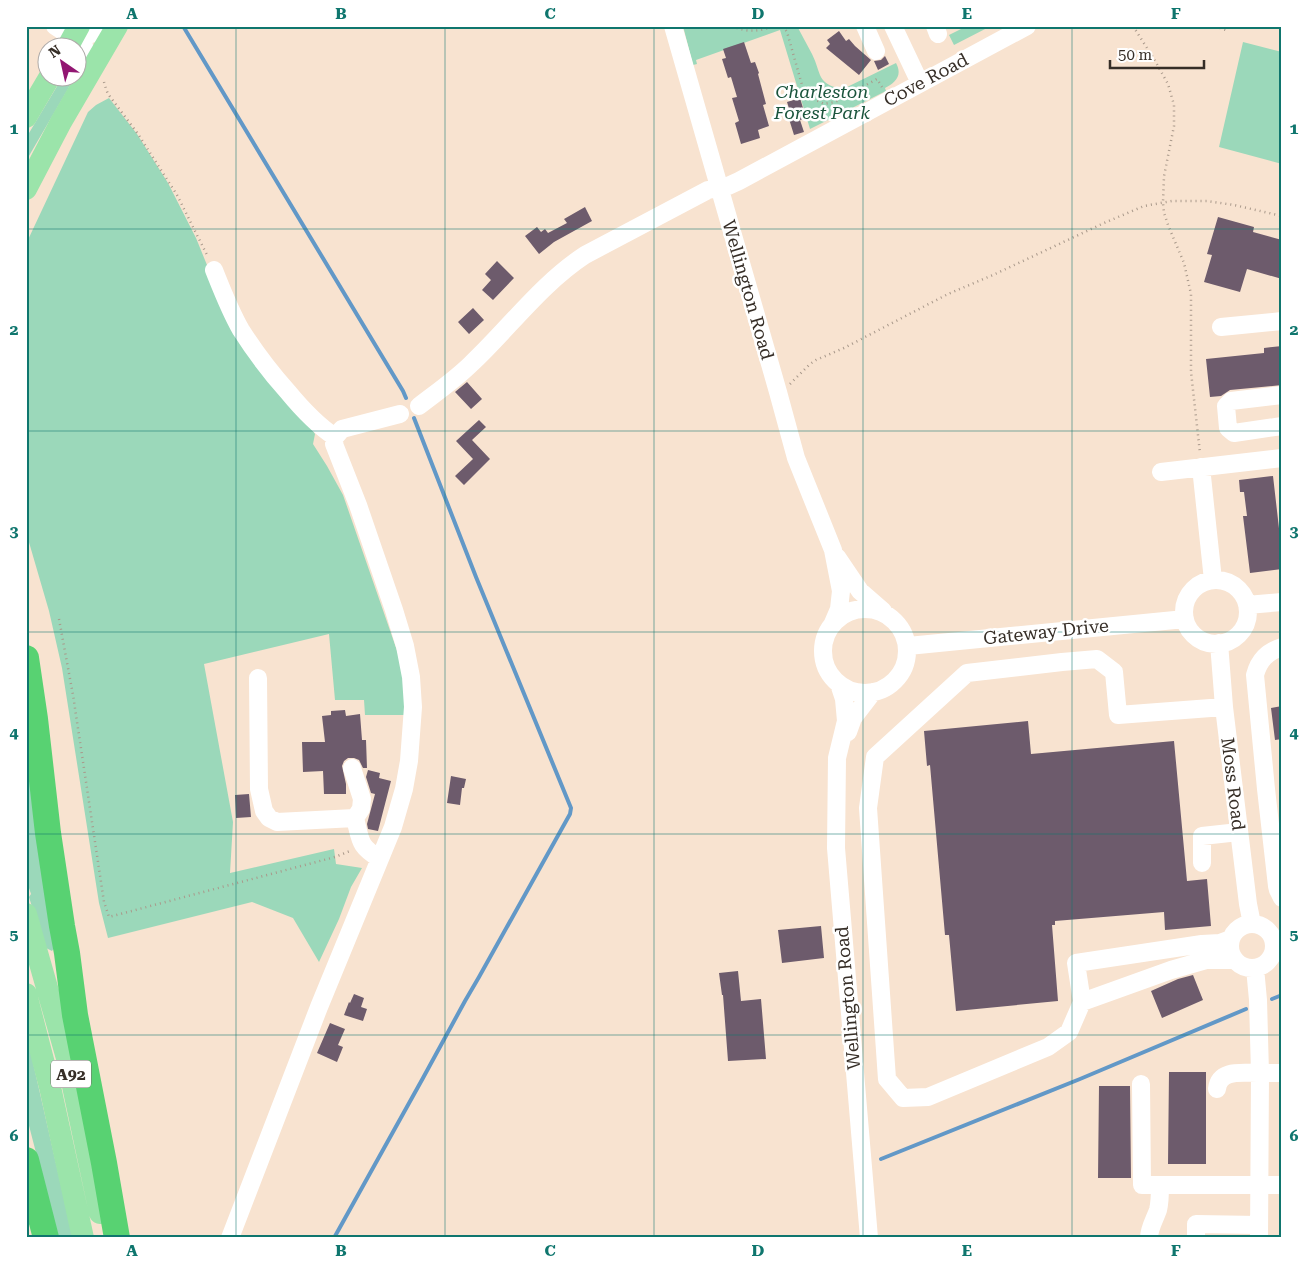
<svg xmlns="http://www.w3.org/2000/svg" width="1308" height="1264" font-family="'Roboto Serif',serif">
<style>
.green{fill:#9bd8ba}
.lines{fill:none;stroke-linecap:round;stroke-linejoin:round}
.stream{stroke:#6298c7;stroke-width:4}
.building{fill:#6d5b6c}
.path{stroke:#a9998b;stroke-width:2.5;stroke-dasharray:1 4;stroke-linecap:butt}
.minor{stroke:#fff;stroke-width:18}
.major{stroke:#9be4aa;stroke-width:22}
.highway{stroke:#58d272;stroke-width:26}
.grid{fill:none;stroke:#0f766e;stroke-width:1;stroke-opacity:0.55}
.labels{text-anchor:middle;stroke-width:5;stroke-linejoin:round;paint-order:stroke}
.shield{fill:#fff;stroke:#726d68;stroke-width:1}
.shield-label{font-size:16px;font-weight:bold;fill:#362e27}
.street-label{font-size:18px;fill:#362e27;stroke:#fff}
.park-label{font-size:18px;font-style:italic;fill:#1a543c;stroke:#fff}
.neatline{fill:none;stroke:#0f766e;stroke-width:2}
.grid-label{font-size:16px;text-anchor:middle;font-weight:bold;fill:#0f766e}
</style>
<rect width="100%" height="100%" fill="#f8e3d0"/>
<path class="green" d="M 683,26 L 797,26 C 802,35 807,45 812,54 C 822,74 816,84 843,89 L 896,63 C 903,76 895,83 885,88 L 886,91 L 810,129 L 780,30 L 696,60 L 697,64 L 693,65 Z
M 967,26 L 997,26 L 989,27 L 954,45 L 949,35 Z
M 1243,42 L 1282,52 L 1282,164 L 1219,147 Z
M 62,78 L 73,78 L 68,89 L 26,161 L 26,138 Z
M 109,98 L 137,134 L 168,183 L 196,238 L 209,270 L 315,434 L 313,444 L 327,466 L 343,495 L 402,665 L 407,713 L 404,715 L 365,715 L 364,700 L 335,700 L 329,634 L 204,664 L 233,822 L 230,873 L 334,849 L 336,864 L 362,868 L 351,887 L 339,919 L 319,962 L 293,918 L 252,902 L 108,938 L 99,903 L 62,668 L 49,611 L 26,532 L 26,244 L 88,112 L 96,105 Z
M 26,743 L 54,948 L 52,951 L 44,947 L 29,897 L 31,894 L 26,879 Z
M 26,1032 L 73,1238 L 58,1238 L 26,1114 Z"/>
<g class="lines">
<path class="stream" d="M 183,26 L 403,391 L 406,398
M 1272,999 L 1282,995
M 881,1159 L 1080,1079 L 1246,1009
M 334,1238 L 423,1078 L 465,1001 L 479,977 L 570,814 L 571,808 L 476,577 L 414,418"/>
</g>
<path class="building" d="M 839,31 L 846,41 L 849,39 L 855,46 L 871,60 L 859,75 L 826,48 L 830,44 L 827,40 Z
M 744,42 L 751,63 L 755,62 L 759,73 L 758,74 L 766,104 L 763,105 L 769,126 L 758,130 L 760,138 L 741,144 L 735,123 L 739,121 L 732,98 L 737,97 L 731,77 L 728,78 L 722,59 L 726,58 L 723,49 Z
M 885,56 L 889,64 L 878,70 L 874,61 L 881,60 Z
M 800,98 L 806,118 L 800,120 L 804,132 L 794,135 L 789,119 L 792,118 L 787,102 Z
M 585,207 L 592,221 L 554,242 L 539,254 L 525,236 L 537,227 L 541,232 L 545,229 L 548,233 L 567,223 L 564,219 Z
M 1218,217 L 1254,227 L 1253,232 L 1282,240 L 1282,279 L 1247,269 L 1240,292 L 1204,282 L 1212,255 L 1207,254 Z
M 497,261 L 514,278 L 493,300 L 482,290 L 491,280 L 485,274 Z
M 473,308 L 484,320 L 469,334 L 458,322 Z
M 1282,346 L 1282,385 L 1230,390 L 1221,396 L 1210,397 L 1206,359 L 1264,353 L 1264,348 Z
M 467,382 L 482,399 L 471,409 L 455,392 Z
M 479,420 L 486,427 L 472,440 L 490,459 L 464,485 L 455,476 L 473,459 L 456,441 Z
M 1273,476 L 1280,537 L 1282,537 L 1282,569 L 1250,573 L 1243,516 L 1247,516 L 1244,492 L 1240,492 L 1239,480 Z
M 1282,706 L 1282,739 L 1275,740 L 1271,708 Z
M 345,710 L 346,716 L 360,714 L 362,740 L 366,740 L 367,768 L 363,768 L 359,760 L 354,758 L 348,758 L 344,761 L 342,766 L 346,784 L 346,794 L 324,794 L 323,771 L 303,772 L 302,742 L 325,742 L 322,716 L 331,715 L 331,711 Z
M 1028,721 L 1031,754 L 1174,741 L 1187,881 L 1207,879 L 1211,926 L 1165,930 L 1164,912 L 1055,921 L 1055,925 L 1052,925 L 1058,1001 L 956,1011 L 949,935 L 945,935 L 930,765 L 927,766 L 924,731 Z
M 368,770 L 380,773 L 379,778 L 391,781 L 378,831 L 368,829 L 367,824 L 375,794 L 371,793 L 366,777 Z
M 451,776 L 466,779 L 464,788 L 462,788 L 460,805 L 447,803 Z
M 249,794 L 251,817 L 236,818 L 235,795 Z
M 821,926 L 824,958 L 782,963 L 778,930 Z
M 738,971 L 741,1001 L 761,999 L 766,1059 L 728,1061 L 723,995 L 722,995 L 719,973 Z
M 1193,975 L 1203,1000 L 1162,1018 L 1151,991 L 1178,979 Z
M 354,994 L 364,998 L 361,1007 L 367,1009 L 363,1021 L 344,1015 L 349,1002 L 350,1003 Z
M 330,1023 L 345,1029 L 338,1045 L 343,1047 L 337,1062 L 317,1053 Z
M 1169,1072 L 1206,1072 L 1206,1164 L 1168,1164 Z
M 1099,1086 L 1130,1086 L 1131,1178 L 1098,1178 Z"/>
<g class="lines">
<path class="path" d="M 732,26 C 750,34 760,30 778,26
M 783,26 L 787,32 L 802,85 L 810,97 L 824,104 L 835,102 L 877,79 L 882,87
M 1133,26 L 1154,59 L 1168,84 L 1174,105 L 1174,126 L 1164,176 L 1163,203 L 1164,213 L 1168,225 L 1184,263 L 1191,294 L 1191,372 L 1200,453
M 1215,26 L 1228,31
M 104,82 L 106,89 L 108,94 L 138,134 L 177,195 L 208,257
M 790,384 L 810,364 L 816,360 L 844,348 L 948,294 L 993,275 L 1104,223 L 1144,206 L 1172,201 L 1207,201 L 1234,205 L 1282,216
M 59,619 L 73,695 L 104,902 L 109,917 L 335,857 L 350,851"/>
<path class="minor" d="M 55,26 C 74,40 86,40 105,26
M 77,26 C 88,42 85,64 81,81
M 673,26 L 778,392 L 796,458 L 833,550 L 841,591 L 839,609 L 833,623
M 865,26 L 876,51
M 893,26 L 920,83
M 935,26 L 938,34
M 214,270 C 222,290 230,311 241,330 C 255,352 271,373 288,392 C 302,409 317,425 335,437
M 1221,327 L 1282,321
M 1282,395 L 1231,401 L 1226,406 L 1228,428 L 1234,433 L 1282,426
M 419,406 C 437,392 456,379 472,363 C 510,327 541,284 585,255 L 708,190 L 728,186 L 739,181 L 1027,26
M 1201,467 L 1213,580
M 1161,472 L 1282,458
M 837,557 L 860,591 L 883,611
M1184 612a32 32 0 1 1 64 0a32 32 0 1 1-64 0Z
M 1247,605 L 1282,602
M823 651a42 42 0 1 1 84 0a42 42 0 1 1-84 0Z
M 1219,643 L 1224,707 L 1248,904 L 1252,924
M 908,646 L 1185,619
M 1282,647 C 1267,652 1259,660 1255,675 L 1266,789 L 1277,886 L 1278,890 L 1282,898
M 258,678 L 259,789 L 264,811 L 269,818 L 277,822 L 355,818 C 361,842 359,846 380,859
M 839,684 L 844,699 L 846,721 L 837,758 L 836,848 L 869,1238
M 1224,707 L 1118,715 L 1114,672 L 1097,659 L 1062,662 L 967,673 L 875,757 L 868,808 L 887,1079 L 903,1098 L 928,1097 L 1048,1047 L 1069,1032 L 1082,1002 L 1076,963 L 1202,944 L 1220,943 L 1231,939
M 848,732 L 853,718 L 873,692
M 352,768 L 362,799 L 361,809 L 355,818
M 1202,863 L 1202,836 L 1239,832
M1230 946a22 22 0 1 1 44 0a22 22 0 1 1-44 0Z
M 1255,968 L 1258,1000 L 1260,1073 L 1259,1238
M 1082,1002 L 1171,970 L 1206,960 L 1235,960
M 1141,1084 L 1142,1185 L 1282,1185
M 1217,1089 C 1219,1069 1242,1073 1257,1073 C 1265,1073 1274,1073 1282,1073
M 230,1238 L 319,1007 L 393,827 L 404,789 L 409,761 L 413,707 L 411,677 L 405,646 L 394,610 L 358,505 L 334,444 L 335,437 L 342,429 L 400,414
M 1149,1238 C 1149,1228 1155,1219 1158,1210 C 1160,1202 1160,1193 1160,1185
M 1196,1238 L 1196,1224 L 1259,1225"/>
<path class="major" d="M 67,48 L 79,26
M 26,117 L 49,78
M 26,189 L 61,122 L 117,26
M 26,914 L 67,1058 L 100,1213
M 26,994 L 50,1087 L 83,1238"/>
<path class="highway" d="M 26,658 L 35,719 L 48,833 L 62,926 L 67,953 L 75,1015 L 104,1163 L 117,1238
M 26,1160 L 46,1238"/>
</g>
<path class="grid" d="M 236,26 L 236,1238M 445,26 L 445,1238M 654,26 L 654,1238M 863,26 L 863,1238M 1072,26 L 1072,1238M 26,229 L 1282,229M 26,431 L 1282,431M 26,632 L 1282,632M 26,834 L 1282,834M 26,1035 L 1282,1035"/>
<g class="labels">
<rect class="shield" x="51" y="1060.5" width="40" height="27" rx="4"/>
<g class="shield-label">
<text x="71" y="1080">A92</text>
</g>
<g class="street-label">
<text transform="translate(926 80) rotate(-28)" y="6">Cove Road</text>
<text transform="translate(748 290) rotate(74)" y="6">Wellington Road</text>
<text transform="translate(1046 632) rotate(-6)" y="6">Gateway Drive</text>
<text transform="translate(1233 784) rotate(83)" y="6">Moss Road</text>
<text transform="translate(848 998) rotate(-95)" y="6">Wellington Road</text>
</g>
<g class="park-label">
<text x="822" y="98">Charleston<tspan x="822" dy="21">Forest Park</tspan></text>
</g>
</g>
<rect width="1308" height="1264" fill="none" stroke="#ffffff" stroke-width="55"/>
<g transform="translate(62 62) rotate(326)"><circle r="24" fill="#ffffff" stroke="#afaba9"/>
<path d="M0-4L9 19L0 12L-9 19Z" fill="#921672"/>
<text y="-8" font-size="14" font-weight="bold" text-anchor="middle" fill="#362e27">N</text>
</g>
<path d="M1110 60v8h94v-8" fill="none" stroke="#362e27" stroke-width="2.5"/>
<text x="1118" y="60" font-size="15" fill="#362e27" stroke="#ffffff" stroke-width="4" paint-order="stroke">50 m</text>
<rect x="28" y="28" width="1252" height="1208" class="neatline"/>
<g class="grid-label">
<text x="132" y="19">A</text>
<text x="341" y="19">B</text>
<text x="550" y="19">C</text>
<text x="758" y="19">D</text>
<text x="967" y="19">E</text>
<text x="1176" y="19">F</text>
<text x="14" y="134">1</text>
<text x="1294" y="134">1</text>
<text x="14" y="335">2</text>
<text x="1294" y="335">2</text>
<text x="14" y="537">3</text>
<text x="1294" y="537">3</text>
<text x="14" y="738">4</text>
<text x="1294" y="738">4</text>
<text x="14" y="940">5</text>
<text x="1294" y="940">5</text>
<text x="14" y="1141">6</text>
<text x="1294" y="1141">6</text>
<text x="132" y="1256">A</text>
<text x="341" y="1256">B</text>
<text x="550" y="1256">C</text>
<text x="758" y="1256">D</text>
<text x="967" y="1256">E</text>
<text x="1176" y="1256">F</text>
</g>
</svg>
